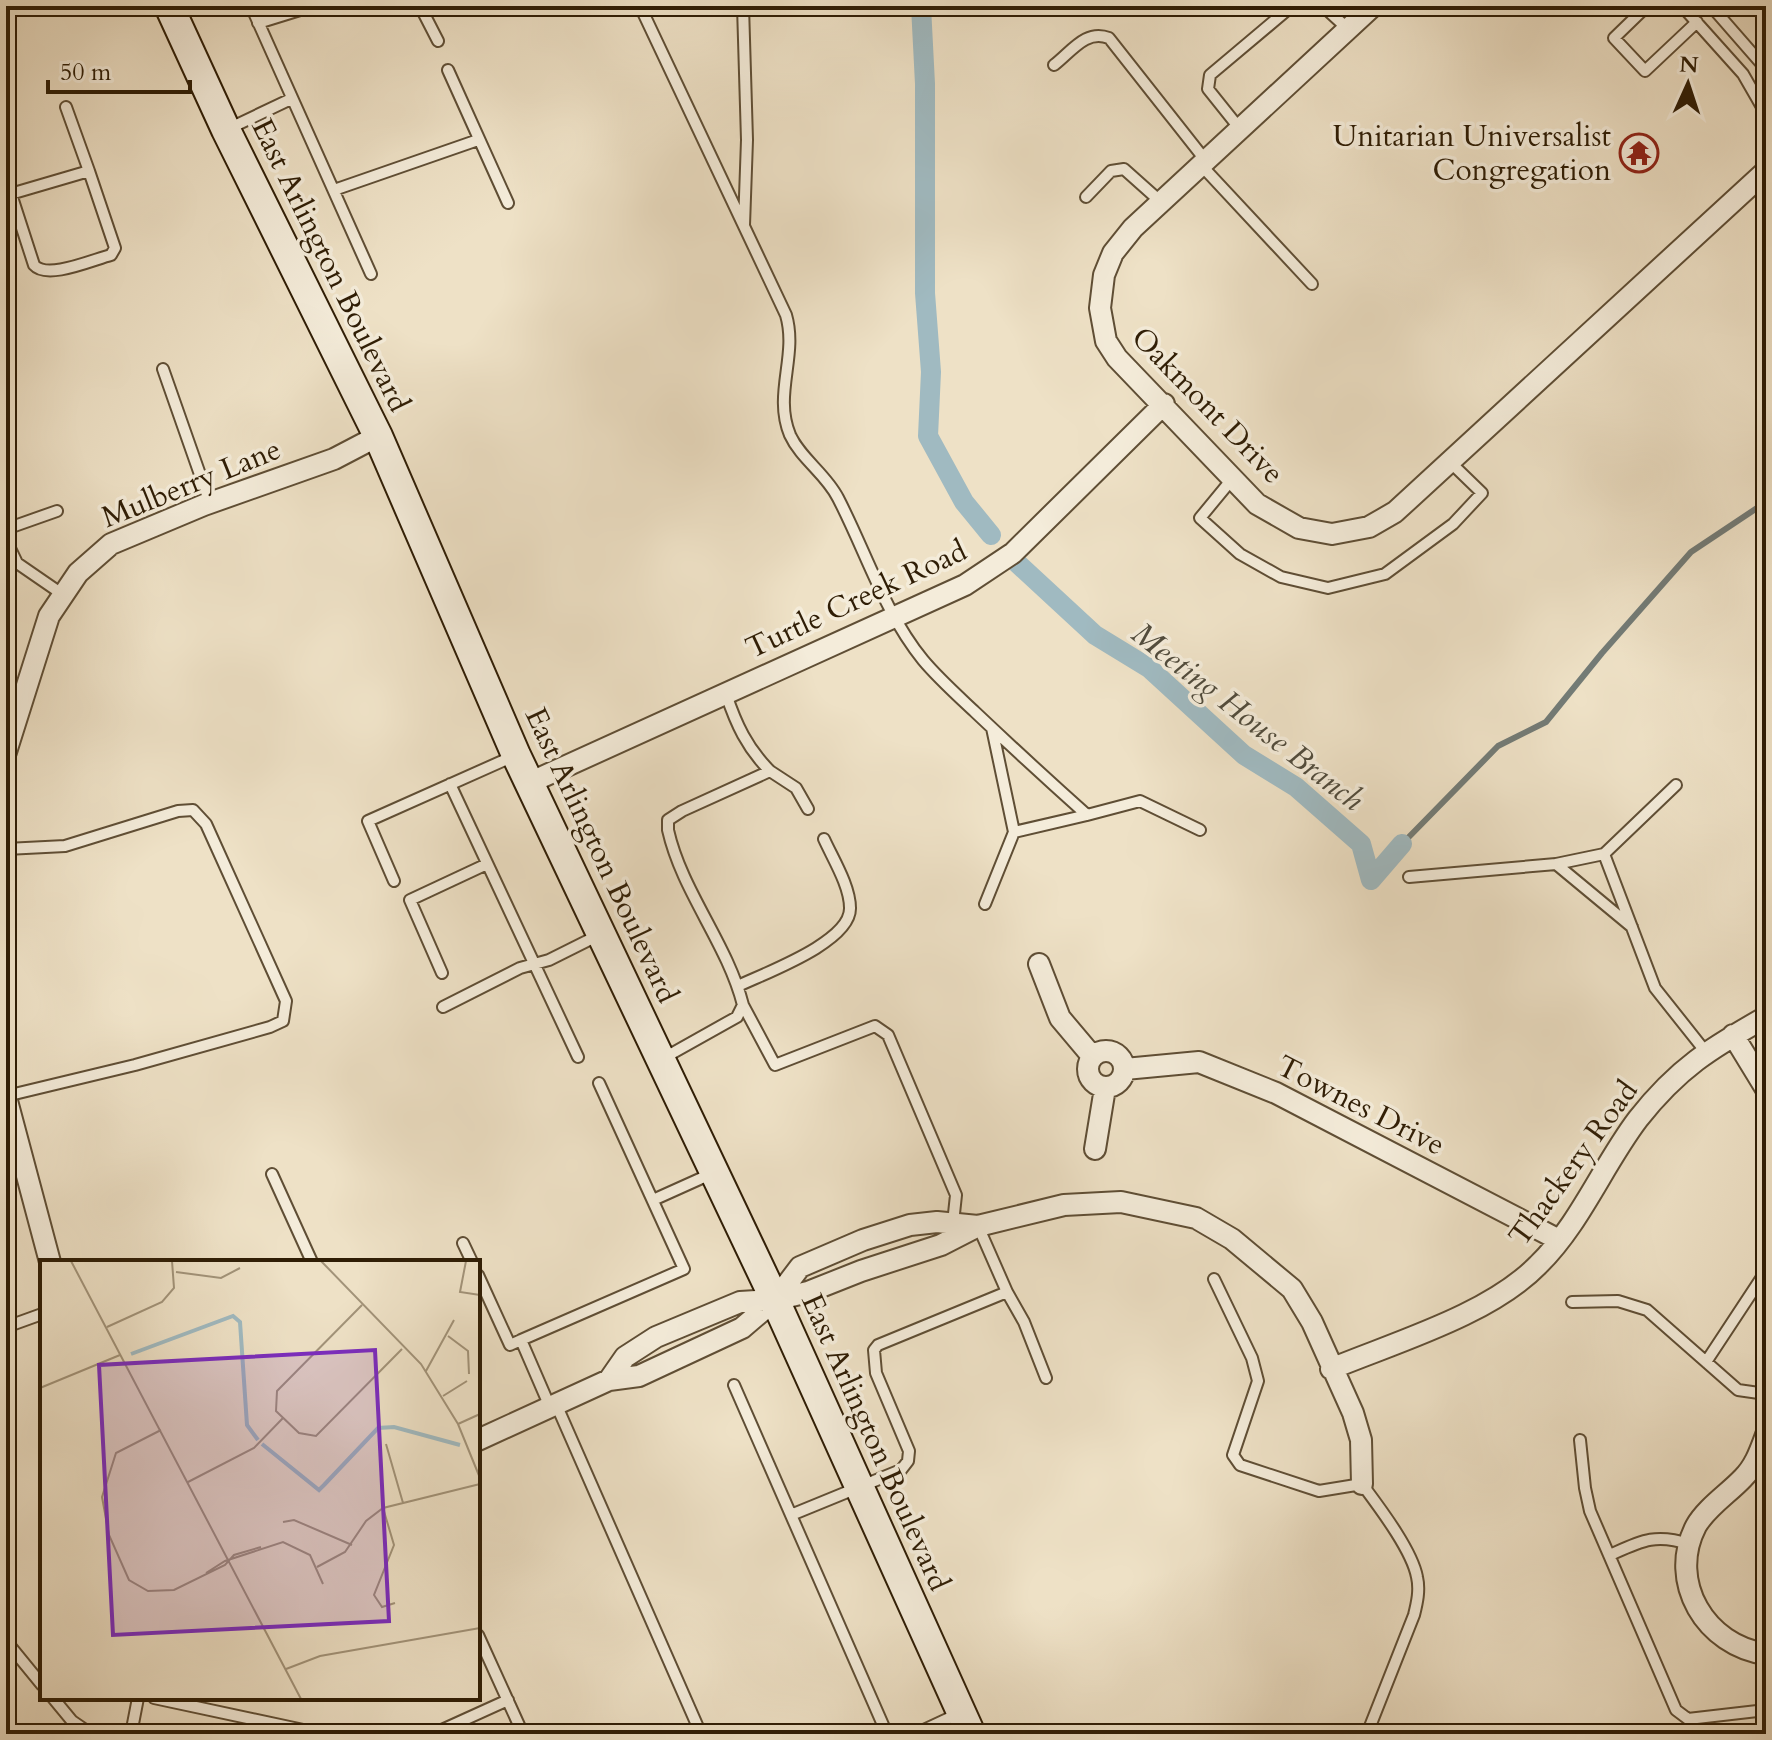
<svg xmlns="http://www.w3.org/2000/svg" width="1772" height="1740" font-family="Cardo,serif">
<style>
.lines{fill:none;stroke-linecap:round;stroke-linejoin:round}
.stream{stroke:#737b76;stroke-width:6}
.canal{stroke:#a0bac1;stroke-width:20}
.service-casing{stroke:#5f4e35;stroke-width:14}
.minor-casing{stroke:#5f4e35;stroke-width:24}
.secondary-casing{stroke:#2f1d05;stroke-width:32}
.service{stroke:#f4ecda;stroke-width:10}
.minor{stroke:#f4ecda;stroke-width:20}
.secondary{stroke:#f4ecda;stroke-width:28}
.labels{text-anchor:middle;stroke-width:7;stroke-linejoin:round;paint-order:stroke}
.poi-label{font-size:30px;fill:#2f1d05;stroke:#f4ecda;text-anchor:end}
.street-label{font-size:30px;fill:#2f1d05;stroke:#f4ecda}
.water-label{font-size:32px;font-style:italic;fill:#514c3d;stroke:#f4ecda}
.inset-river{fill:none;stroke:#a0bac1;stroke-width:4}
.inset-road{fill:none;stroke:#a29379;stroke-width:2}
.view{fill:#7b2cbf;fill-opacity:0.15;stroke:#7b2cbf;stroke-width:4}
.inset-edge{fill:none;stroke:#2f1d05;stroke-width:4}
</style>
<rect width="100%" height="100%" fill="#eee1c6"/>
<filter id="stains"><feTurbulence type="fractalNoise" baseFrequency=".0025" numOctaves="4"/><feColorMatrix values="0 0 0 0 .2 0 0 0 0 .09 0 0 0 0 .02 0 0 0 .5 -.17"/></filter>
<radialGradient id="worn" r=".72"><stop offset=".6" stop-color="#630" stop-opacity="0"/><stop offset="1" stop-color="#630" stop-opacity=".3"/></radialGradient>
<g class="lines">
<path class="stream" d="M 1402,844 L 1498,746 L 1546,722 L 1602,653 L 1691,552 L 1766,502"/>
<path class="canal" d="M 921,6 L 925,84 L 925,293 L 931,372 L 928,436 L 964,502 L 991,535
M 1016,562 L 1095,635 L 1149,668 L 1244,755 L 1296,787 L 1361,844 L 1371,880 L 1402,844"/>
<defs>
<path id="service" d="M 251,6 L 371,274
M 420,6 L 438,41
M 640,6 L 786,315 C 798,356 773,394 790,435 C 801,459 826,474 838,498 C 866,552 884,612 923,660 C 938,678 957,695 975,712 C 1012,747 1049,781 1087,815 L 1014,832 L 992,728
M 743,6 L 747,140 L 744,225
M 1323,6 L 1348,29
M 1647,6 L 1614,38 L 1645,71 L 1697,22
M 1682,6 L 1743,74 L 1766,114
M 1711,6 L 1766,69
M 258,23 L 313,6
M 1054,65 C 1072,51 1086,29 1109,38 L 1206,161
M 448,70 L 508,203
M 228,129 L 291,99
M 1240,129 L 1208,89 L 1210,75 L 1292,6
M 1201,165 L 1312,284
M 334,190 L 478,140
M 11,194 L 34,265 C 47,280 92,260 111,255 L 115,248 L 89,171
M 7,195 L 89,171 L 66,107
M 1086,197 L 1111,171 L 1124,169 L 1161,202
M 163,369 L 210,503
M 1233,478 L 1200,518 L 1240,554 L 1281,577 L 1328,588 L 1385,574 L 1453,524 L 1482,493 L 1450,462
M 6,529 L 57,511
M 6,540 L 17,563 L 62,594
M 770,771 L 796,788 L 808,809
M 450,784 L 578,1057
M 1087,815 L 1140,801 L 1200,830
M 6,849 L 65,846 L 178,811 L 193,810 L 206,824 L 286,1001 L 283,1021 L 270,1027 L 135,1065 L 6,1096
M 1604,854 L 1676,785
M 1409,877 L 1556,864
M 394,881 L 368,821 L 516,755
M 985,904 L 1014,832
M 1632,927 L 1556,864 L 1604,854 L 1655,988 L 1705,1051
M 442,973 L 410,900 L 487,864
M 738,986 C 765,973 851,942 850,908 C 850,886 833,859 824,839
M 743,1005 L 775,1065 L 875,1026 L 888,1035 L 956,1195 L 953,1223
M 443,1007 L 520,968 L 549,960 L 599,935
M 662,1059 L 737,1017 L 743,1005 C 727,943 682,892 668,830 L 668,820 L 682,811 L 770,771 C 747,748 736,724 726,694
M 272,1174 L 312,1262
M 653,1200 L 713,1173
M 463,1243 L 472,1262
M 478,1275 L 510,1345 L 521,1340
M 1214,1279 L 1252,1358 L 1258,1381 L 1233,1455 L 1240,1465 L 1319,1491 L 1362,1484 C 1379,1507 1412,1550 1417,1577 C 1420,1590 1417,1603 1414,1615 L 1367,1734
M 1007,1292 L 1024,1322 L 1046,1378
M 1572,1302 L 1618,1301 L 1647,1310 L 1738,1390 L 1766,1394
M 6,1327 L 42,1314
M 1706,1362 L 1766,1271
M 734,1385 L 887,1734
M 556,1404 L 701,1734
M 550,1407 L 521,1340 L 684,1269 L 599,1083
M 1580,1440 L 1585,1488 L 1590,1511 L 1676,1710 L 1688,1719 L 1766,1710
M 791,1515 L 901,1470 L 908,1461 L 909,1451 L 876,1373 L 874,1350 L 878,1345 L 1007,1292 L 978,1226
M 1610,1555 C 1641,1541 1655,1533 1689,1544
M 478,1635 L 523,1734
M 6,1641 L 42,1685
M 53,1698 L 72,1721 L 91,1734
M 154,1698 L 322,1734
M 131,1734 L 138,1698
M 433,1734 L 508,1700
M 915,1734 L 960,1713"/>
<path id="minor" d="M 1373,6 L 1133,228 L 1113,253 L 1104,275 L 1100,308 L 1106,341 L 1117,358 L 1257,504 L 1299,528 L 1332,534 L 1369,527 L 1395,512 L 1766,171
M 6,752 L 49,616 L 78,573 L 111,544 L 204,505 L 334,459 L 378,436
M 529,783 L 965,585 L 1013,553 L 1164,404
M 1039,964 L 1060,1018 L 1092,1056
M 1733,1035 L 1766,1089
M1088 1069a18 18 0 1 1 36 0a18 18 0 1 1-36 0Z
M 1125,1069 L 1199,1062 L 1276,1093 L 1559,1240
M 6,1097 L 50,1262
M 1095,1149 L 1105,1088
M 1331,1369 C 1396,1342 1489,1315 1538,1265 C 1580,1224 1603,1165 1638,1119 C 1678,1068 1711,1048 1766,1017
M 609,1380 L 625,1357 L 656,1337 L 740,1302 L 775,1300 L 808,1292 L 861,1271 L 941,1245 L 978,1226 L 1064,1205 L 1121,1202 L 1196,1218 L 1232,1239 L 1292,1289 L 1312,1322 L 1353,1413 L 1361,1440 L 1362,1484
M 1766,1435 C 1760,1451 1755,1466 1743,1478 C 1729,1493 1706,1508 1696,1526 C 1667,1582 1706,1646 1766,1654
M 478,1440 L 609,1380 L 639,1376 L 742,1328 L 775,1300 L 800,1267 L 863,1240 L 910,1225 L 937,1222 L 978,1226"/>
<path id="secondary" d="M 169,6 L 226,130 L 378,436 L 516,755 L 775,1300 L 971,1734"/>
</defs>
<use href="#service" class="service-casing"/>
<use href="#minor" class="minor-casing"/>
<use href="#secondary" class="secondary-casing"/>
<use href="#service" class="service"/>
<use href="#minor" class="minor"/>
<use href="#secondary" class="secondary"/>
</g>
<defs>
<symbol id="temple-ring" viewBox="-11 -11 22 22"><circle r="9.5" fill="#f4ecda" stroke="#8f2418" stroke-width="1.5"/><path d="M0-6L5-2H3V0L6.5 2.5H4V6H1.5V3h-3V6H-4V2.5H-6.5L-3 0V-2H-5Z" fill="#8f2418"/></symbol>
</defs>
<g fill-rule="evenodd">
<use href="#temple-ring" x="1617" y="131" width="44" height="44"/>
</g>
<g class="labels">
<g class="poi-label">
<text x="1611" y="146">Unitarian Universalist<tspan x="1611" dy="34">Congregation</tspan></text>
</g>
<g class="street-label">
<text transform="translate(331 265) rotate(64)" y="10">East Arlington Boulevard</text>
<text transform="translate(1208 405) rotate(46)" y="10">Oakmont Drive</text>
<text transform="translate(191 483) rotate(-22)" y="10">Mulberry Lane</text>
<text transform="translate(856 599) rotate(-25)" y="10">Turtle Creek Road</text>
<text transform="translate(602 855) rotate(65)" y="10">East Arlington Boulevard</text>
<text transform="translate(1361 1105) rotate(27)" y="10">Townes Drive</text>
<text transform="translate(1573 1163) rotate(-54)" y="10">Thackery Road</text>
<text transform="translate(876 1442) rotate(66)" y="10">East Arlington Boulevard</text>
</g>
<g class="water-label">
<text transform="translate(1248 716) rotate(38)" y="11">Meeting House Branch</text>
</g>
</g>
<g transform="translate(40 1260)">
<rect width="440" height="440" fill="#eee1c6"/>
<path class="inset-river" d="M 91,94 L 193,56 L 200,62 L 207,165 L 218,180M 222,184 L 279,230 L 284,225M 284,225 L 338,168 L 354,167 L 420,185"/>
<path class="inset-road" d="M 31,1 L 261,439M 281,1 L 381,104 L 418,164 L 440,218M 426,1 L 420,32 L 440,35M 136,12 L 181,18 L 200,8M 322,45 L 237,131 L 236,151 L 259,173 L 276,176 L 362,89M 67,67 L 122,42 L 134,28 L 132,1M 408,76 L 428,91 L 429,114M 386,111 L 414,60M 0,128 L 80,95M 403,136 L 427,121M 418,164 L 440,154M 121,170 L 76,193 L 62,237 L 69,275 L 89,320 L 108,331 L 134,330 L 185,305 L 194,295 L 221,287M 346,184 L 363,243M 148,222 L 214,188 L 243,158M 343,248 L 354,285 L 334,335 L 342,347 L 355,343M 243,262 L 254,260 L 312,285M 277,307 L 305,292 L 326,261 L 343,248 L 440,224M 166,313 L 185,301 L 243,282 L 270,295 L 283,324M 246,409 L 280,396 L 440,368"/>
<path class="view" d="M 335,90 L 349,361 L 73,375 L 59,105 Z"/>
<rect width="440" height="440" class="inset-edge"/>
</g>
<rect width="1772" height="1740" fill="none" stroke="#eee1c6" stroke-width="32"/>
<rect x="8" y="8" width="1756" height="1724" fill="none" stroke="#2f1d05" stroke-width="4"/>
<rect x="16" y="16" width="1740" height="1708" fill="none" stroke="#2f1d05" stroke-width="2"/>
<g transform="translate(1688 84) rotate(3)" stroke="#f4ecda" stroke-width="6" paint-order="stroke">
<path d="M0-6L14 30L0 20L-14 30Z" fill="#2f1d05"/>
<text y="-12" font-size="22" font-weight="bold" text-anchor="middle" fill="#2f1d05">N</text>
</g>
<path d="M48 80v12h142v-12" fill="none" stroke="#2f1d05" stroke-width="4"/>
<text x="60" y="80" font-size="24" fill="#2f1d05" stroke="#f4ecda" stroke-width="6" paint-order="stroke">50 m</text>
<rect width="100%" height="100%" filter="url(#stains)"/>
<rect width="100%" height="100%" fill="url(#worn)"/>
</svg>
